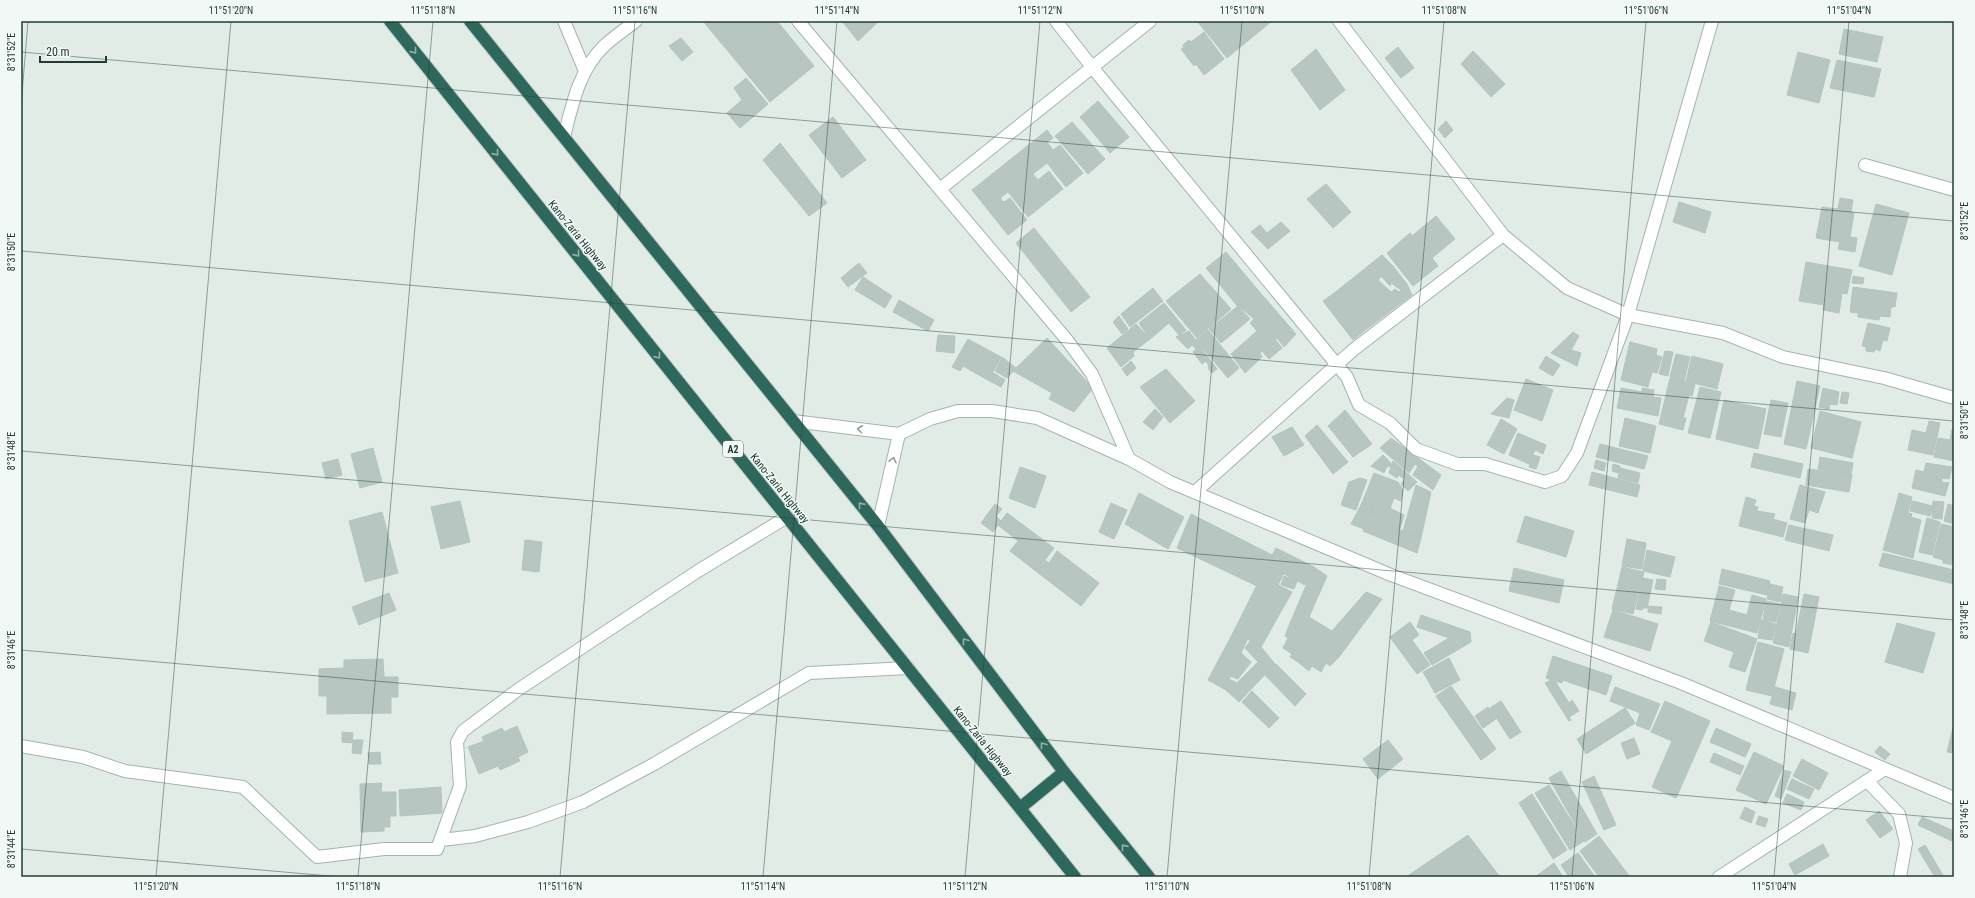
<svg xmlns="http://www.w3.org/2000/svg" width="1975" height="898" font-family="'Roboto Condensed',sans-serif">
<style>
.building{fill:#b7c6c0;stroke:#b4c5be}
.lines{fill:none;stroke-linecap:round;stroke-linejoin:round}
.minor-casing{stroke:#a4b4ae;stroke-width:14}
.highway-casing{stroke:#c1c8c6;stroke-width:14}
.minor{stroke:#fff;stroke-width:12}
.highway{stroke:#2e685c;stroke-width:12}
.oneway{stroke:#90b0a8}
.oneway2{stroke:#909e9a}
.ticks{fill:none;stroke:#223c35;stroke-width:1;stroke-opacity:0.45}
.labels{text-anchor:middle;stroke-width:3;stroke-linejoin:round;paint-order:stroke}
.shield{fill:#f2f8f5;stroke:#60746f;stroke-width:1}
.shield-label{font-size:10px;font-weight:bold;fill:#223c35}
.street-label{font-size:11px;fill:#223c35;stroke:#f2f8f5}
.neatline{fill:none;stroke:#223c35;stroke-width:1.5}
.ticks-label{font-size:10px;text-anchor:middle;fill:#223c35}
</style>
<rect width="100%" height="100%" fill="#e1ece7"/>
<path class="building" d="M 703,21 L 777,21 L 814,66 L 770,102 Z
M 842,21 L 879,21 L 858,41 Z
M 1197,21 L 1232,21 L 1211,38 Z
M 1232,21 L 1272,21 L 1227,58 L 1211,38 Z
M 1844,29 L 1883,37 L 1877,62 L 1839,54 Z
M 1204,32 L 1224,59 L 1204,75 L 1196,64 L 1194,66 L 1181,49 L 1184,47 L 1183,45 L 1189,40 L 1191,42 Z
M 681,38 L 693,52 L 682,61 L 669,46 Z
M 1398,47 L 1414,68 L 1401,78 L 1385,58 Z
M 1316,49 L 1345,90 L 1320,110 L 1291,70 Z
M 1473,51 L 1505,84 L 1491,97 L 1461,64 Z
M 1798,52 L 1830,60 L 1819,103 L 1787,95 Z
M 1837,60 L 1881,69 L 1874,97 L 1830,88 Z
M 746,78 L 768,104 L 740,128 L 727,113 L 742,100 L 734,88 Z
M 1098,101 L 1129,137 L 1110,153 L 1080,117 Z
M 833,117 L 866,160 L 842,178 L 809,135 Z
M 1446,121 L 1453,130 L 1445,138 L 1438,129 Z
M 1072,122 L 1105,159 L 1088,174 L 1055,136 Z
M 1047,130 L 1053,138 L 1047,142 L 1053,150 L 1060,145 L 1083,173 L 1071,183 L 1036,139 Z
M 1036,139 L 1071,183 L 1066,187 L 1047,163 L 1033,174 L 1038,180 L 1049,171 L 1063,189 L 1028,217 L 1008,192 L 1000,198 L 1004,202 L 1010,198 L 1027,220 L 1008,235 L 972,190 Z
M 780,143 L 827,203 L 809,216 L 763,160 Z
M 1326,184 L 1351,212 L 1333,228 L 1307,199 Z
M 1840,198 L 1853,200 L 1851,212 L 1854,213 L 1850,237 L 1857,238 L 1855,252 L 1838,249 L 1840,242 L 1816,238 L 1822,207 L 1838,209 Z
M 1679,202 L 1711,212 L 1705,233 L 1673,222 Z
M 1876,204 L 1909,213 L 1892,275 L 1859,266 Z
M 1436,216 L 1455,239 L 1432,258 L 1438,266 L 1413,286 L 1387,253 L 1410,233 L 1412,236 Z
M 1281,222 L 1290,231 L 1268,249 L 1251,232 L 1260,225 L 1267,233 Z
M 1034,228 L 1090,297 L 1071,312 L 1016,243 Z
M 1226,252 L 1257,289 L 1239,308 L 1206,268 Z
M 1382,255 L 1393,266 L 1389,268 L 1378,280 L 1391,292 L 1355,321 L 1333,294 Z
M 1806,262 L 1852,270 L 1847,294 L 1842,293 L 1839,313 L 1823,310 L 1824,305 L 1799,301 Z
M 859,263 L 867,273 L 848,287 L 841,278 Z
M 1393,266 L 1407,284 L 1401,290 L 1391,283 L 1390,286 L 1381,276 Z
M 1200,274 L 1231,309 L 1197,338 L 1166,301 Z
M 1853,276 L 1864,278 L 1863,284 L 1852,283 Z
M 863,277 L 892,296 L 885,308 L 855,290 Z
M 1407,284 L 1412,295 L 1364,331 L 1355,321 L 1395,289 L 1399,292 Z
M 1853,287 L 1897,293 L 1895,307 L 1891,307 L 1890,317 L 1880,316 L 1879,320 L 1858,317 L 1858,313 L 1850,312 Z
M 1153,288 L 1163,301 L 1130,327 L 1121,314 Z
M 1257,289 L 1296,334 L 1284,347 L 1277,338 L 1275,339 L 1282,348 L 1269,359 L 1262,351 L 1271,341 L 1254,319 L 1240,307 Z
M 1333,294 L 1364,331 L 1353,340 L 1323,301 Z
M 899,300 L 934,320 L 928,331 L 893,312 Z
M 1164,303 L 1186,330 L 1179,335 L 1169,323 L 1150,339 L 1139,323 Z
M 1238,306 L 1250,319 L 1221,343 L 1209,329 Z
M 1119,316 L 1128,329 L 1122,334 L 1113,322 Z
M 1254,319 L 1271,341 L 1260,353 L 1262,357 L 1245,373 L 1231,354 L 1257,331 L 1250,323 Z
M 1868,323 L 1890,328 L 1887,341 L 1883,340 L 1880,351 L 1875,349 L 1874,352 L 1866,351 L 1866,347 L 1862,346 Z
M 1136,324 L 1150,339 L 1133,352 L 1134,356 L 1121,367 L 1107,348 Z
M 1208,330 L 1239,368 L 1228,378 L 1196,340 Z
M 1189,331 L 1217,369 L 1212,373 L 1208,368 L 1209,366 L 1206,361 L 1202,364 L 1193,352 L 1196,349 L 1192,345 L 1188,349 L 1176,337 Z
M 1573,332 L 1579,336 L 1571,350 L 1581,353 L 1577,366 L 1551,353 Z
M 938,335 L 955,336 L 954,353 L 936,351 Z
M 1047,338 L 1093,388 L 1074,412 L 1049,399 L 1052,393 L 1013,371 Z
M 968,339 L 1001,357 L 988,380 L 963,366 L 960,371 L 952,367 Z
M 1630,342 L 1657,349 L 1656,355 L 1662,357 L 1657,373 L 1652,372 L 1648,387 L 1621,380 Z
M 1665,351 L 1673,352 L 1668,376 L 1659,374 Z
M 1676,354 L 1690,357 L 1684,381 L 1670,377 Z
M 1546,356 L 1560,365 L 1553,376 L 1539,368 Z
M 1692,356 L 1723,364 L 1717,389 L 1686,381 Z
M 1002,357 L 1016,368 L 1007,378 L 995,371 Z
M 1131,361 L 1136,368 L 1127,376 L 1122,369 Z
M 1166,369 L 1195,401 L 1170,423 L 1140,387 Z
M 992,372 L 1005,380 L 1001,387 L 988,380 Z
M 1670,378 L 1695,384 L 1692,396 L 1689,395 L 1683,418 L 1686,418 L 1683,430 L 1659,424 Z
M 1526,379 L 1553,390 L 1542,421 L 1514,410 Z
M 1797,381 L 1820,386 L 1806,449 L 1784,444 Z
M 1700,387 L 1721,392 L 1710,438 L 1688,433 Z
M 1621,388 L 1642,392 L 1642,388 L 1654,390 L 1653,397 L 1661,398 L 1658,416 L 1617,408 Z
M 1823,388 L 1839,392 L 1837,405 L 1830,404 L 1829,409 L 1819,407 Z
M 1842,392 L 1849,393 L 1847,404 L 1840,403 Z
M 1507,398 L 1514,400 L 1509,418 L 1491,414 Z
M 1724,400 L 1766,409 L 1758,449 L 1716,439 Z
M 1771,400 L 1788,403 L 1781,437 L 1764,434 Z
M 1155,409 L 1163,417 L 1153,430 L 1143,422 Z
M 1345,410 L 1372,444 L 1353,457 L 1328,426 Z
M 1820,411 L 1861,422 L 1852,458 L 1811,448 Z
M 1625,418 L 1656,426 L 1650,453 L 1619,446 Z
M 1501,419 L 1517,429 L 1504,454 L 1487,445 Z
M 1929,421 L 1940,423 L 1933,455 L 1908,450 L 1912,430 L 1926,433 Z
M 1317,425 L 1348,462 L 1333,474 L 1305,436 Z
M 1292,427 L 1304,445 L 1284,456 L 1272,437 Z
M 1952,429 L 1954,430 L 1954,461 L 1934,457 L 1938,438 L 1950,440 Z
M 1518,433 L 1546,445 L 1543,454 L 1535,450 L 1529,464 L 1509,455 Z
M 1391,438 L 1441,475 L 1433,490 L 1413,475 L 1418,466 L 1415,464 L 1409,473 L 1380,448 Z
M 1600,444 L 1648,456 L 1644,469 L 1596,457 Z
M 373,448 L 382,482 L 360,488 L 351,454 Z
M 1754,453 L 1803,464 L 1800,478 L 1751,467 Z
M 1383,455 L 1391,463 L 1391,467 L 1387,466 L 1384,473 L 1371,466 Z
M 1533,455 L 1540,457 L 1536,469 L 1529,467 Z
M 1820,457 L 1853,463 L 1851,475 L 1818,469 Z
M 338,459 L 342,475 L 326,479 L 322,463 Z
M 1596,460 L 1606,463 L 1604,471 L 1594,468 Z
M 1393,461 L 1417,482 L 1408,491 L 1401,484 L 1405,479 L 1398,475 L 1397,478 L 1389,473 Z
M 1926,463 L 1952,467 L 1949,479 L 1942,478 L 1942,482 L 1947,483 L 1949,482 L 1945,496 L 1912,488 L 1916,470 L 1924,472 Z
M 1613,464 L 1620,466 L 1618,473 L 1612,471 Z
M 1020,467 L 1046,476 L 1035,508 L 1009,498 Z
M 1620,468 L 1640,473 L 1638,483 L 1618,478 Z
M 1808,469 L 1852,475 L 1849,492 L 1806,485 Z
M 1592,472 L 1640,485 L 1637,497 L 1589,485 Z
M 1374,473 L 1398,482 L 1403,490 L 1401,501 L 1394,498 L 1390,508 L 1404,515 L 1400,529 L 1380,522 L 1381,516 L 1369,513 L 1373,505 L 1362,503 Z
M 1360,478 L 1367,480 L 1356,510 L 1341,505 L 1349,482 Z
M 1416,485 L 1431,492 L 1421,538 L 1403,531 Z
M 1800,485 L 1825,492 L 1818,513 L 1809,510 L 1805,523 L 1790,519 Z
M 1139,493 L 1184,517 L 1168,549 L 1125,524 Z
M 1899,493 L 1912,497 L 1908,512 L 1895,508 Z
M 1746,497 L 1756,500 L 1754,506 L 1758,507 L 1757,511 L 1775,514 L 1773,519 L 1787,523 L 1783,537 L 1739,526 Z
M 460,501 L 470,542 L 441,549 L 431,507 Z
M 1912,501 L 1933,506 L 1930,516 L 1910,511 Z
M 1933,501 L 1944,502 L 1942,519 L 1932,518 Z
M 1111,503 L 1127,510 L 1114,539 L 1099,532 Z
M 1362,503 L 1373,505 L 1364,529 L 1351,524 Z
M 995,504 L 1002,509 L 996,516 L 1001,521 L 993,532 L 981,523 Z
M 1948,504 L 1954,506 L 1954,524 L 1944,521 Z
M 1895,508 L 1912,514 L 1911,517 L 1921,520 L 1913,558 L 1883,550 Z
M 382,512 L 398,573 L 365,582 L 349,521 Z
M 1007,513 L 1054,548 L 1045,560 L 1049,563 L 1057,551 L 1099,583 L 1081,606 L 1010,551 L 1018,541 L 998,525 Z
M 1369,513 L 1381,516 L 1380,522 L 1421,538 L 1417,553 L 1363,531 Z
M 1191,514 L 1272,555 L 1257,586 L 1177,548 Z
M 1525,516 L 1574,531 L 1566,557 L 1517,542 Z
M 1927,518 L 1940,522 L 1932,555 L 1919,552 Z
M 1941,524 L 1954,527 L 1954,565 L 1943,563 L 1943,560 L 1933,557 Z
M 1789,525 L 1833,535 L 1829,551 L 1785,540 Z
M 1627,539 L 1646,543 L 1642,569 L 1622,566 Z
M 525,540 L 542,542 L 539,572 L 522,570 Z
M 1276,548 L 1314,567 L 1305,585 L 1267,565 Z
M 1647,550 L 1675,557 L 1670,577 L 1643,571 Z
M 1883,553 L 1954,570 L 1954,584 L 1879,566 Z
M 1267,565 L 1284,573 L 1278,585 L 1292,592 L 1261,647 L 1234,631 Z
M 1314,567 L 1327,576 L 1309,617 L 1332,631 L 1366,592 L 1382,599 L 1339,657 L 1290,623 Z
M 1622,567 L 1644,572 L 1633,614 L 1612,609 Z
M 1514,568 L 1564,580 L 1559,603 L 1509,591 Z
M 1722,569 L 1770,581 L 1767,595 L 1719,584 Z
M 1284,576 L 1297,581 L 1294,589 L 1281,585 Z
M 1643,578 L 1653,580 L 1647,608 L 1643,608 L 1642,610 L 1636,609 Z
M 1657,579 L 1666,580 L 1665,590 L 1655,589 Z
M 1770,584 L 1783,587 L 1780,602 L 1767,599 Z
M 1719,586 L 1735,590 L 1729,610 L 1747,615 L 1752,595 L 1766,599 L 1757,633 L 1710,621 Z
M 389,593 L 396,610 L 359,625 L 352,607 Z
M 1783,594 L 1798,597 L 1789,647 L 1773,643 Z
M 1804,594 L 1819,597 L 1808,653 L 1790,649 L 1793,633 L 1796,634 Z
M 1766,601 L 1780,604 L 1776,622 L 1763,620 Z
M 1648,606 L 1662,607 L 1661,614 L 1648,612 Z
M 1613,610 L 1658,624 L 1650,651 L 1604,637 Z
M 1421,615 L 1470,632 L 1471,642 L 1432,665 L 1424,653 L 1449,638 L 1417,627 Z
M 1761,620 L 1776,624 L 1772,640 L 1758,638 Z
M 1410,622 L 1419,635 L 1412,640 L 1430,665 L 1417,674 L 1390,637 Z
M 1711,622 L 1757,639 L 1745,672 L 1729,667 L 1734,652 L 1704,641 Z
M 1290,623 L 1314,640 L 1298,662 L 1290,657 L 1292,654 L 1283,648 L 1288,638 L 1285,636 Z
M 1897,623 L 1935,633 L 1923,673 L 1885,662 Z
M 1234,631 L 1248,638 L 1241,653 L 1251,662 L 1238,679 L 1230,676 L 1229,679 L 1231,680 L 1226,690 L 1208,680 Z
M 1251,640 L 1261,647 L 1275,664 L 1239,702 L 1226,690 L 1231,680 L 1237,683 L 1258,662 L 1245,648 Z
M 1314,640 L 1339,657 L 1330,666 L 1326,663 L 1321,672 L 1312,666 L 1309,671 L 1298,662 Z
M 1758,642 L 1784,649 L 1772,696 L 1746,690 Z
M 1553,656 L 1612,676 L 1606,695 L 1563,680 L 1562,683 L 1555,681 L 1569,703 L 1572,700 L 1579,711 L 1569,717 L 1571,720 L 1569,721 L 1545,683 L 1551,680 L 1546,678 Z
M 1449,658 L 1460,680 L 1435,693 L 1423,672 Z
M 383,659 L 384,677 L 398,677 L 398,697 L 391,697 L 391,713 L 327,714 L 327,696 L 319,696 L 319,669 L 344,668 L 344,660 Z
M 1276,664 L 1306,694 L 1295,706 L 1265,675 Z
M 1451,686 L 1496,749 L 1481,760 L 1436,696 Z
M 1615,687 L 1660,704 L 1649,730 L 1636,725 L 1640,713 L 1610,701 Z
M 1775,687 L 1796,693 L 1792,710 L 1770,704 Z
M 1252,691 L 1279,718 L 1269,728 L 1242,702 Z
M 1501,701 L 1521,732 L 1510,739 L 1490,708 Z
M 1665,701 L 1710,721 L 1676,798 L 1652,787 L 1672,741 L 1651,732 Z
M 1488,707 L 1496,719 L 1483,728 L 1475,716 Z
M 1625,708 L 1635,723 L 1586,754 L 1577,739 Z
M 1954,724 L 1954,753 L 1947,752 Z
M 517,726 L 528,752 L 518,757 L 520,761 L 500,770 L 498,766 L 479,774 L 468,747 L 484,741 L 482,737 L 502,728 L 504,732 Z
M 1716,728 L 1751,744 L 1745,757 L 1710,742 Z
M 342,732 L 353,733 L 352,743 L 342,742 Z
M 1634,738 L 1640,754 L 1627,759 L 1621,743 Z
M 353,740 L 363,740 L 361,754 L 352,753 Z
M 1388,740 L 1403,759 L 1378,779 L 1363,759 Z
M 1880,746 L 1890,754 L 1885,760 L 1875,752 Z
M 380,752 L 381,764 L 369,764 L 368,753 Z
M 1754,752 L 1784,766 L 1766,804 L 1736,790 Z
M 1714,753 L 1744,766 L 1740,775 L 1710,762 Z
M 1802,759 L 1828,773 L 1819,790 L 1793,776 Z
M 1784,770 L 1791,772 L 1781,799 L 1775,796 Z
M 1561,771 L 1597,834 L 1585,842 L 1549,778 Z
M 1594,776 L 1616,825 L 1604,830 L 1582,782 Z
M 1792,779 L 1814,789 L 1809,799 L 1787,789 Z
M 382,783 L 381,792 L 396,792 L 396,816 L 390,816 L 390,827 L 384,827 L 384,831 L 361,832 L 360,784 Z
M 1549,785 L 1584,841 L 1570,850 L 1535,793 Z
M 441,787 L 442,813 L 400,816 L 399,790 Z
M 1532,794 L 1567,850 L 1553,859 L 1519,803 Z
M 1787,794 L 1804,802 L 1801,810 L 1783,803 Z
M 1745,807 L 1755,812 L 1751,823 L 1740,818 Z
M 1879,811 L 1893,829 L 1880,838 L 1866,820 Z
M 1759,816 L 1768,819 L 1765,827 L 1756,824 Z
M 1922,817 L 1954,831 L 1952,841 L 1918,825 Z
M 1468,835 L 1500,877 L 1406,877 Z
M 1599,836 L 1630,877 L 1599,877 L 1580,851 Z
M 1823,844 L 1829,856 L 1795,875 L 1789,864 Z
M 1925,845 L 1944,877 L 1935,877 L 1918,849 Z
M 1578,853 L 1595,877 L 1569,877 L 1561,865 Z
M 1554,863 L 1563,877 L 1535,877 Z"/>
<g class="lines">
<defs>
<path id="minor" d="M 564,21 L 585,71
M 798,21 L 1067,340 L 1092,374 L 1129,459
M 1056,21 L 1092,67 L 1347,377 L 1359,405 L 1390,423 L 1416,449 L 1457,464 L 1485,464 L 1545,482 L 1562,476 L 1577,453 L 1628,315 L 1712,21
M 1339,21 L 1503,235 L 1567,288 L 1628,315 L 1723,333 L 1783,357 L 1884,378 L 1954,398
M 564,137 C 572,105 579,70 604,46 C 614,37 625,29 636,21
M 1865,165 L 1954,190
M 940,189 L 1150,21
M 793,421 L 899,434 L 930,419 L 958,411 L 992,411 L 1037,418 L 1129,459 L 1170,482 L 1391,575 L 1681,683 L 1954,798
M 1195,492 L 1353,350 L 1503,235
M 878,526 L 899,434
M 21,746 L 83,757 L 125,771 L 243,787 L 317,857 L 384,849 L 437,849 L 460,786 L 457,742 L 463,731 L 519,689 L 698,571 L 787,517
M 1867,781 L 1899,814 L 1906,843 L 1900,877
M 442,840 L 475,836 L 528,822 L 583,802 L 654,764 L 809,673 L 908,668
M 1719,877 L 1885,769"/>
<path id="highway" d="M 390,21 L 1075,877
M 470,21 L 878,526 L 1064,772 L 1149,877
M 1020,808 L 1064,772"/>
</defs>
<use href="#minor" class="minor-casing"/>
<use href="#highway" class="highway-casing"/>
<use href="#minor" class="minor"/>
<use href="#highway" class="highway"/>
</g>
<defs><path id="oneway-chevron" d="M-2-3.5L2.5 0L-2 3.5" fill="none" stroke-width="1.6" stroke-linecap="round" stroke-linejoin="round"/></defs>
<g class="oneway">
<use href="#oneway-chevron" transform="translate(414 51) rotate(51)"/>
<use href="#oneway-chevron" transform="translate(496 153) rotate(51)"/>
<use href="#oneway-chevron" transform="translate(577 254) rotate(51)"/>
<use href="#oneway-chevron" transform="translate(658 356) rotate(51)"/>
<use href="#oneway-chevron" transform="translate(861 505) rotate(-129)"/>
<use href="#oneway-chevron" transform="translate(965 641) rotate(-127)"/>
<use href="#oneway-chevron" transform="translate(1043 745) rotate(-127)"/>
<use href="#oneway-chevron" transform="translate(1124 847) rotate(-129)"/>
</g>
<g class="oneway2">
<use href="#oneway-chevron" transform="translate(860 429) rotate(-173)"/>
<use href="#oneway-chevron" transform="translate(893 460) rotate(-77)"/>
</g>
<path class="ticks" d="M 1941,21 L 1954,22M 21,52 L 1954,221M 21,106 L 28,21M 21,251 L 1954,421M 21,451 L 1954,620M 21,650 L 1954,819M 21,849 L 341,877M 156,877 L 231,21M 358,877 L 433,21M 560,877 L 635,21M 763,877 L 837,21M 965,877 L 1040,21M 1167,877 L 1242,21M 1369,877 L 1444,21M 1572,877 L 1646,21M 1774,877 L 1849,21"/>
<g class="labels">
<rect class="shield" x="723" y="441" width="20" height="16" rx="3"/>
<g class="shield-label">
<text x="733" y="453">A2</text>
</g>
<g class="street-label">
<text transform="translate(578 235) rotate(51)" y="4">Kano-Zaria Highway</text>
<text transform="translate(780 488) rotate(51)" y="4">Kano-Zaria Highway</text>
<text transform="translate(983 741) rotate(51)" y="4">Kano-Zaria Highway</text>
</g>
</g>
<rect width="1975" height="898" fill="none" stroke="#f2f8f5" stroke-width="44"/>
<path d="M40 56v6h66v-6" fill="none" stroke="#223c35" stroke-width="2"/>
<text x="46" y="56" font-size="12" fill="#223c35" stroke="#f2f8f5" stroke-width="3" paint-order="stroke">20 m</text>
<rect x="22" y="22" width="1931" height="854" class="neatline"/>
<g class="ticks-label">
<text x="231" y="14">11°51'20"N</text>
<text x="433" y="14">11°51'18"N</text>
<text x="635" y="14">11°51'16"N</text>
<text x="837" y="14">11°51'14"N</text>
<text x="1040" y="14">11°51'12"N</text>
<text x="1242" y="14">11°51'10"N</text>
<text x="1444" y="14">11°51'08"N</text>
<text x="1646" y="14">11°51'06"N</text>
<text x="1849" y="14">11°51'04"N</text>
<text transform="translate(11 52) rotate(-90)" y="4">8°31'52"E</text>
<text transform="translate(1964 221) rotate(-90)" y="4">8°31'52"E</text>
<text transform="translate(11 252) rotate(-90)" y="4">8°31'50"E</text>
<text transform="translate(1964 420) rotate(-90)" y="4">8°31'50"E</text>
<text transform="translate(11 451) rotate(-90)" y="4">8°31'48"E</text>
<text transform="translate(1964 620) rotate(-90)" y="4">8°31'48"E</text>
<text transform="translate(11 650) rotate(-90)" y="4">8°31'46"E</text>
<text transform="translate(1964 819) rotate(-90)" y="4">8°31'46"E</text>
<text transform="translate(11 849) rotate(-90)" y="4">8°31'44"E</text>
<text x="156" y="890">11°51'20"N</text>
<text x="358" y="890">11°51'18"N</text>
<text x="560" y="890">11°51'16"N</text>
<text x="763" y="890">11°51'14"N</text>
<text x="965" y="890">11°51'12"N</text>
<text x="1167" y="890">11°51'10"N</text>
<text x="1369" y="890">11°51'08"N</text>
<text x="1572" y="890">11°51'06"N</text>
<text x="1774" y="890">11°51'04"N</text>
</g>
</svg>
